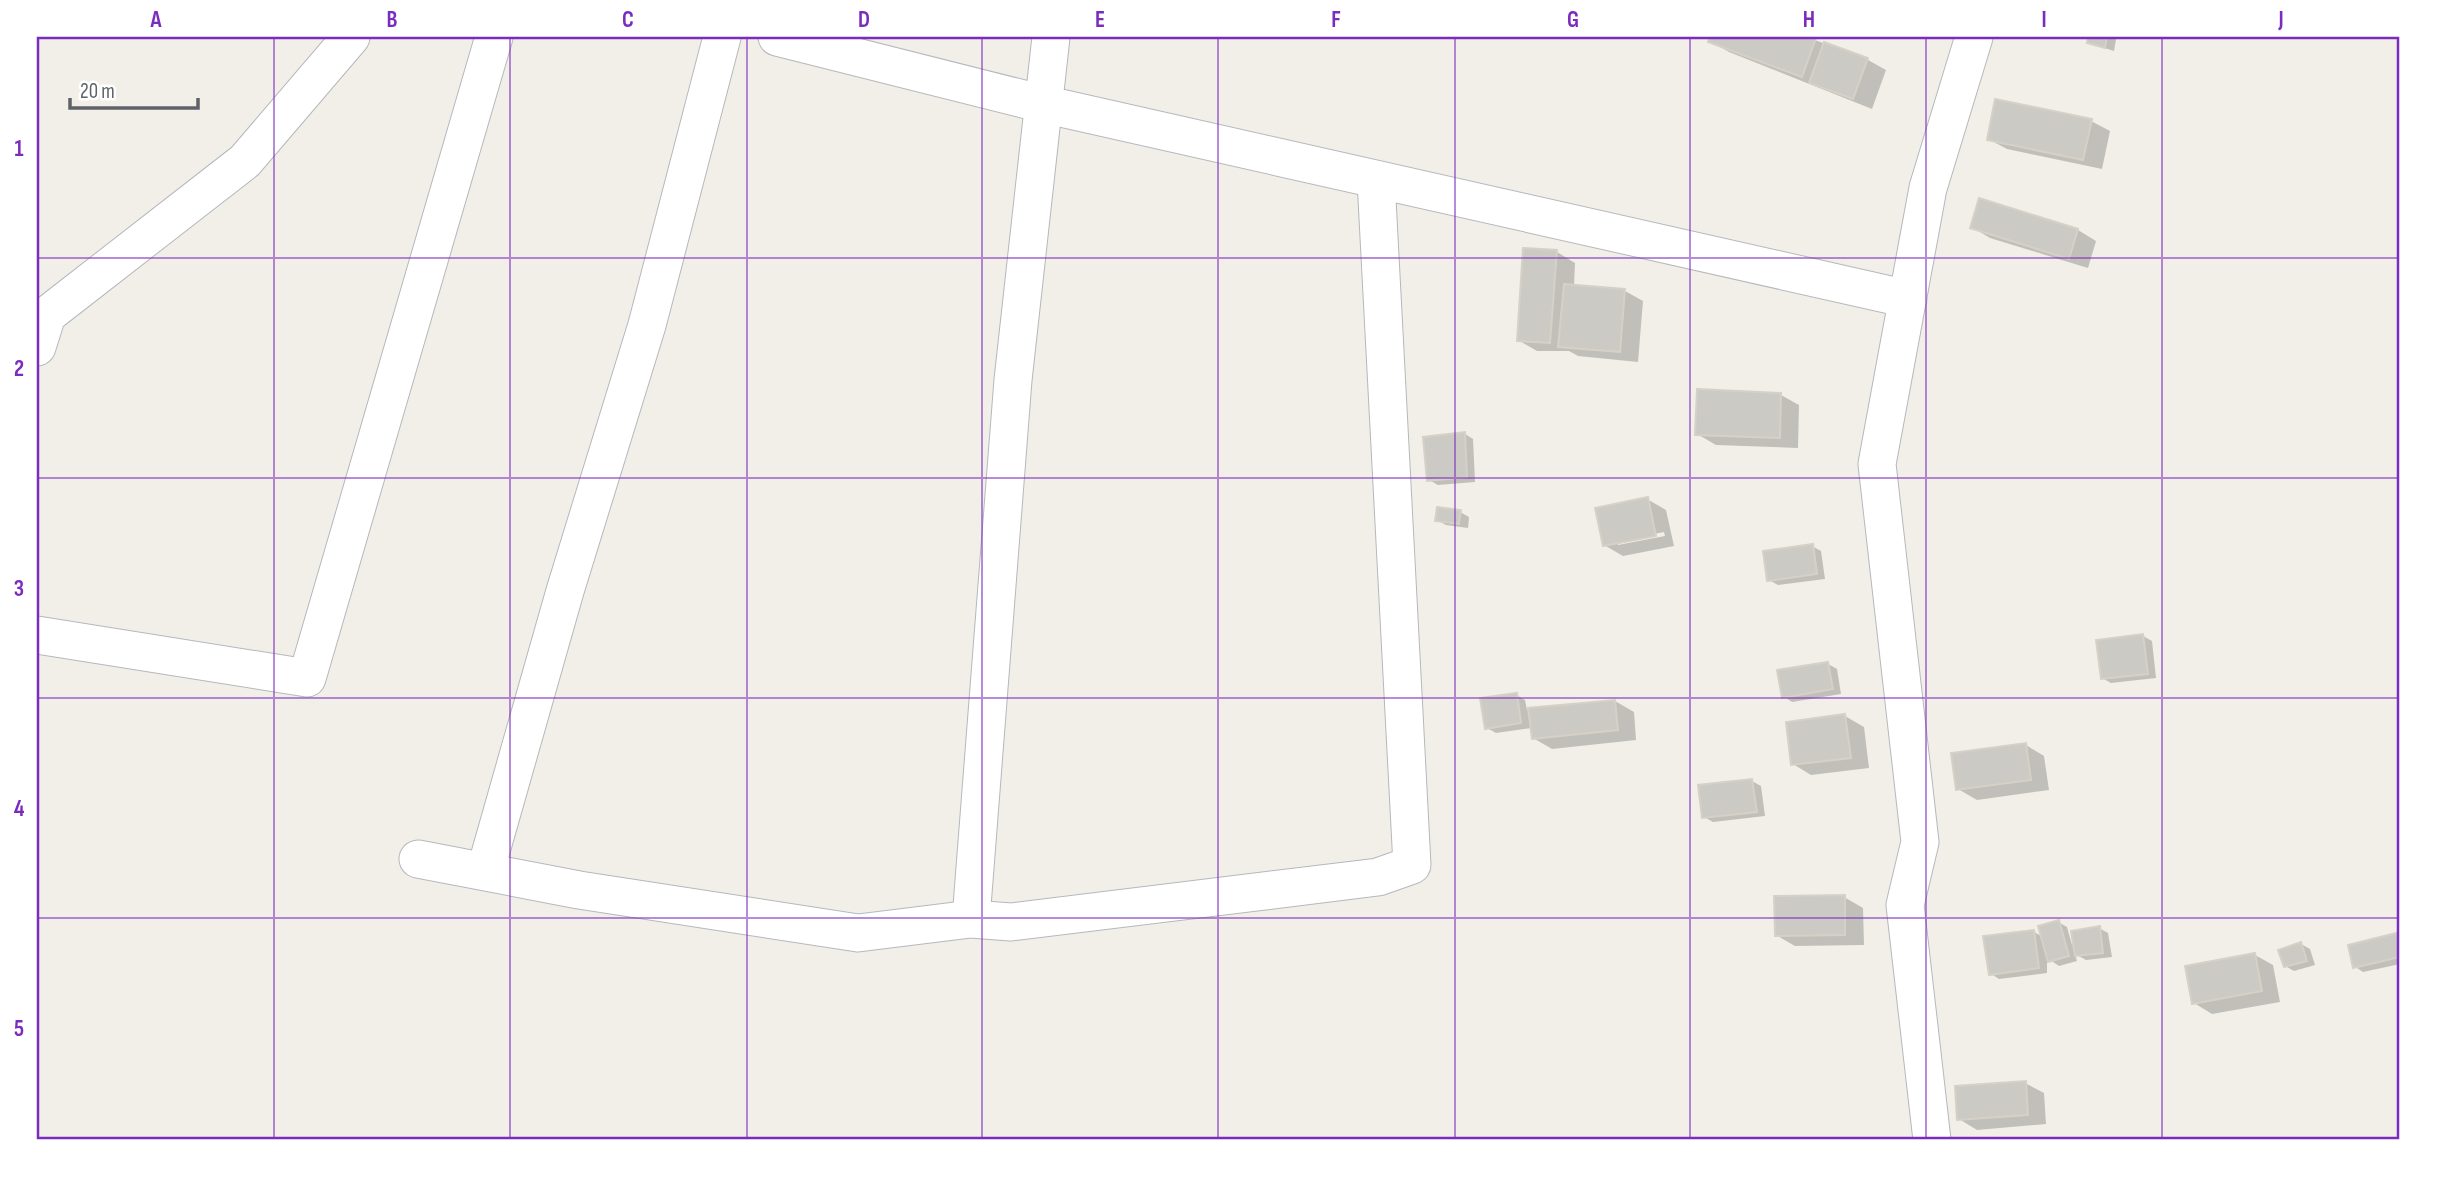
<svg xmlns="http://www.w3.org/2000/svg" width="2437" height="1177" font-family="'Sofia Sans Condensed',sans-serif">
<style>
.shadow{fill:#0003;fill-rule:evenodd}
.building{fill:#cccac5;stroke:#d6d1c6;stroke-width:2}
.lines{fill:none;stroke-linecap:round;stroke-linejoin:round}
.street-casing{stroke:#b5b8bc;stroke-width:39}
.street{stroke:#fff;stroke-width:37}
.grid{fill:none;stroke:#7b2cbf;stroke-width:2;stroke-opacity:0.55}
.neatline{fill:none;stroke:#7b2cbf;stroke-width:2.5}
.grid-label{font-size:23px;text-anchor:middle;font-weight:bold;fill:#7b2cbf}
</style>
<rect width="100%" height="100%" fill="#f1efe8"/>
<path class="shadow" d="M 1712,37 L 1807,37 L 1868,60 L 1886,70 L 1872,109 L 1729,52 L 1710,41 Z
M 2090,37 L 2116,39 L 2114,51 L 2089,43 Z
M 2091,121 L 2110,131 L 2102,169 L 2007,149 L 1988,139 Z
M 1980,200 L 2078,230 L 2096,241 L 2088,268 L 1990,238 L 1972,227 Z
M 1557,252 L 1575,263 L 1574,286 L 1625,291 L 1643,301 L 1638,362 L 1578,356 L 1569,351 L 1537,351 L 1518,340 Z
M 1781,395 L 1799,405 L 1798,448 L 1716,445 L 1697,434 Z
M 1465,434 L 1473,439 L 1475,482 L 1438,485 L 1429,480 Z
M 1647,499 L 1666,510 L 1674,546 L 1623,556 L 1604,545 ZM 1664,532 L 1665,536 L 1618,545 L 1618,541 Z
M 1460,512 L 1469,517 L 1468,528 L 1446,525 L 1437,520 Z
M 1812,546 L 1821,551 L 1825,579 L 1778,585 L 1769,580 Z
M 2143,636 L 2152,641 L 2156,678 L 2111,683 L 2102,678 Z
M 1828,664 L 1837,669 L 1841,694 L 1792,702 L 1783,696 Z
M 1516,695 L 1525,700 L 1527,710 L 1615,701 L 1634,712 L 1636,740 L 1552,749 L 1533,738 L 1532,728 L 1496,733 L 1487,728 Z
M 1845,716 L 1864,727 L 1869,768 L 1811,775 L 1793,764 Z
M 2026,745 L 2044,756 L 2049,790 L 1977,800 L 1958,789 Z
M 1752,781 L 1761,786 L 1765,816 L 1713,822 L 1704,817 Z
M 1844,897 L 1863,908 L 1864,945 L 1795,946 L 1776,935 Z
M 2058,922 L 2067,927 L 2072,945 L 2099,928 L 2108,933 L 2112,957 L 2086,960 L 2075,954 L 2077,961 L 2059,966 L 2050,960 L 2047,950 L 2047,973 L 1999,979 L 1990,973 L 2034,932 L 2043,937 Z
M 2400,934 L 2400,964 L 2363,972 L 2354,966 L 2350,946 Z
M 2301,944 L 2310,949 L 2315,965 L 2294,971 L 2285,966 Z
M 2255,955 L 2273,965 L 2280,1002 L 2212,1014 L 2194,1003 Z
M 2025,1083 L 2044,1093 L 2046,1124 L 1977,1130 L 1959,1119 Z"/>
<path class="building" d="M 1710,37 L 1813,37 L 1816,38 L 1802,77 L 1708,42 Z
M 2088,37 L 2107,37 L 2105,48 L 2087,43 Z
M 1824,42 L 1868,58 L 1853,99 L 1809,83 Z
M 1995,99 L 2092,119 L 2083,160 L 1987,140 Z
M 1979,198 L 2078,229 L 2069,259 L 1970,228 Z
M 1523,248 L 1557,250 L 1550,343 L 1517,341 Z
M 1564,284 L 1625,289 L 1620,352 L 1558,347 Z
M 1697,389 L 1781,393 L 1780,438 L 1695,435 Z
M 1465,432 L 1467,477 L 1427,481 L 1423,437 Z
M 1648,497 L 1656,536 L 1603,546 L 1595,508 Z
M 1437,507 L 1461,510 L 1459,524 L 1435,521 Z
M 1813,544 L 1817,574 L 1767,581 L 1763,551 Z
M 2143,634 L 2148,674 L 2101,679 L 2096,640 Z
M 1828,662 L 1833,689 L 1782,698 L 1777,670 Z
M 1517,693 L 1521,723 L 1485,729 L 1480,698 Z
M 1615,700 L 1618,730 L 1532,739 L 1528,708 Z
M 1845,714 L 1851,758 L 1791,765 L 1786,722 Z
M 2026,743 L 2031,780 L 1956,790 L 1951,753 Z
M 1752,779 L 1757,812 L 1702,818 L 1698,785 Z
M 1845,895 L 1845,935 L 1775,936 L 1774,896 Z
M 2059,920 L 2069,956 L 2048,962 L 2038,926 Z
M 2100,926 L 2103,953 L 2075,956 L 2071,931 Z
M 2034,930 L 2039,968 L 1989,975 L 1983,936 Z
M 2400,932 L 2400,957 L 2353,968 L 2348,945 Z
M 2301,942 L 2307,961 L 2284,967 L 2278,950 Z
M 2255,953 L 2262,991 L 2192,1004 L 2185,966 Z
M 2026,1081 L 2028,1115 L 1957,1120 L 1955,1086 Z"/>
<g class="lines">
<defs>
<path id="street" d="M 777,37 L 1043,104 L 1908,299
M 37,347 L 47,315 L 245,161 L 351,37
M 37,635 L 307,678 L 494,37
M 418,859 L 579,890 L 858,933 L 971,919 L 1011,922 L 1378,877 L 1412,865 L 1376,180
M 485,872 L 565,591 L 647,325 L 722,37
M 971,919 L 1013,380 L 1051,37
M 1932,1140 L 1905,905 L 1920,842 L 1877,464 L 1928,188 L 1974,37"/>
</defs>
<use href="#street" class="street-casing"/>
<use href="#street" class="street"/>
</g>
<path class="grid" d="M 274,37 L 274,1140M 510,37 L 510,1140M 747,37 L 747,1140M 982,37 L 982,1140M 1218,37 L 1218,1140M 1455,37 L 1455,1140M 1690,37 L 1690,1140M 1926,37 L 1926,1140M 2162,37 L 2162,1140M 37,258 L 2400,258M 37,478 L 2400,478M 37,698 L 2400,698M 37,918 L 2400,918"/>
<rect width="2437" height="1177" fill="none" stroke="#ffffff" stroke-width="77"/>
<path d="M70 98v10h128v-10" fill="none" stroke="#5f6368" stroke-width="3.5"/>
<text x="80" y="98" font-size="21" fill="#5f6368" stroke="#ffffff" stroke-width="5" paint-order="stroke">20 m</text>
<rect x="38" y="38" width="2360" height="1100" class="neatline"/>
<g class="grid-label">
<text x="156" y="27">A</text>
<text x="392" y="27">B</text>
<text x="628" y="27">C</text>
<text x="864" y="27">D</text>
<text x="1100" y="27">E</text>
<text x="1336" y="27">F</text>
<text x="1573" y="27">G</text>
<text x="1809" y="27">H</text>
<text x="2044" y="27">I</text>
<text x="2281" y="27">J</text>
<text x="19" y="156">1</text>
<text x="19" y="376">2</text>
<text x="19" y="596">3</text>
<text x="19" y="816">4</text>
<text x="19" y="1036">5</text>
</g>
</svg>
